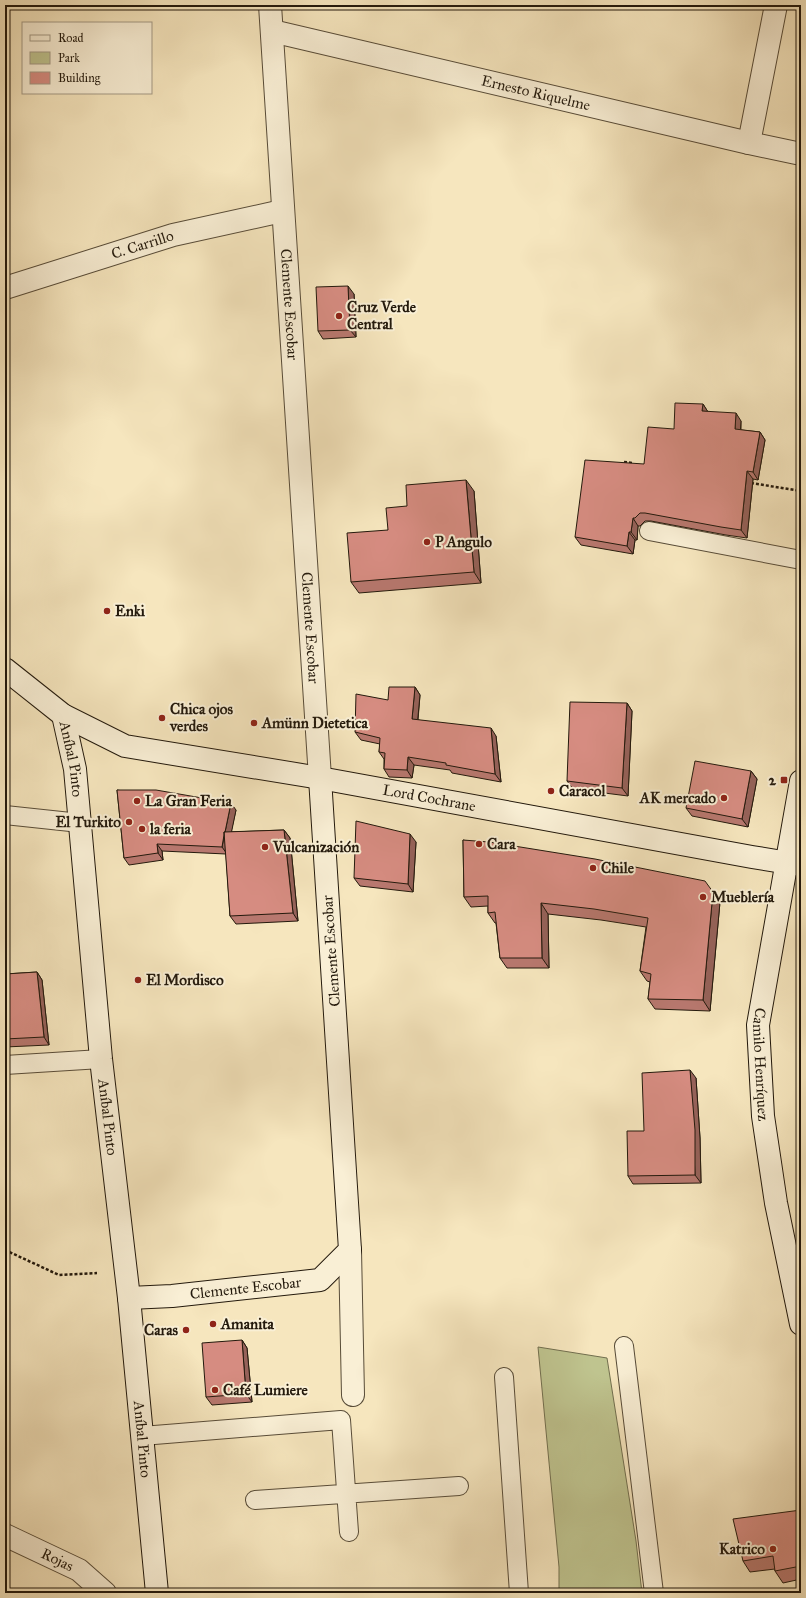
<svg xmlns="http://www.w3.org/2000/svg" width="806" height="1598" font-family="'IM FELL Great Primer',serif">
<style>
.green{fill:#bfc48f;stroke:#716e4e}
.lines{fill:none;stroke-linecap:round;stroke-linejoin:round}
.lane-casing{stroke:#584c38;stroke-width:20}
.street-casing{stroke:#584c38;stroke-width:24}
.secondary-casing{stroke:#23190c;stroke-width:24}
.path{stroke:#23190c;stroke-width:2.5;stroke-dasharray:3 2;stroke-linecap:butt}
.lane{stroke:#f9efd5;stroke-width:18}
.street{stroke:#f9efd5;stroke-width:22}
.secondary{stroke:#f9efd5;stroke-width:22}
.wall{fill:#b8786f;stroke:#23190c}
.shaded-wall{fill:#96625a;stroke:#23190c}
.building{fill:#d68c81;stroke:#23190c}
.poi-dot{fill:#8f2418;stroke:#f9efd5;stroke-width:1.5}
.labels{text-anchor:middle;stroke-width:4;stroke-linejoin:round;paint-order:stroke}
.street-label{font-size:15px;fill:#23190c;stroke:#f9efd5}
.poi-label{font-size:15px;font-weight:bold;fill:#23190c;stroke:#f9efd5;text-anchor:start}
</style>
<rect width="100%" height="100%" fill="#f6e6be"/>
<filter id="stains"><feTurbulence type="fractalNoise" baseFrequency=".005" numOctaves="4"/><feColorMatrix values="0 0 0 0 .2 0 0 0 0 .09 0 0 0 0 .02 0 0 0 .5 -.17"/></filter>
<radialGradient id="worn" r=".72"><stop offset=".6" stop-color="#630" stop-opacity="0"/><stop offset="1" stop-color="#630" stop-opacity=".3"/></radialGradient>
<path class="green" d="M 538,1347 L 607,1358 L 636,1541 L 642,1593 L 559,1593 L 559,1567 Z"/>
<g class="lines">
<defs>
<path id="lane" d="M 649,531 L 801,560
M 5,815 L 80,823
M 5,1065 L 101,1059
M 624,1346 L 654,1593
M 504,1377 L 519,1593
M 142,1436 L 341,1420 L 349,1532
M 255,1500 L 459,1486"/>
<g id="street">
<path id="s1" d="M 270,5 L 320,778"/>
<path id="s2" d="M 272,31 L 749,143 L 801,154"/>
<path d="M 749,143 L 776,5"/>
<path id="s3" d="M 5,288 L 173,235 L 282,211"/>
<path d="M 350,1250 L 353,1395"/>
<path id="s4" d="M 5,1535 L 79,1570 L 105,1593"/>
</g>
<g id="secondary">
<path id="s5" d="M 5,669 L 63,715 L 125,746 L 320,778 L 752,857 L 801,865"/>
<path id="s6" d="M 63,715 L 75,769 L 101,1059 L 129,1298 L 157,1593"/>
<path id="s7" d="M 801,781 L 758,1025 L 763,1116 L 776,1203 L 801,1324"/>
<path id="s8" d="M 129,1298 L 172,1296 L 320,1280 L 350,1250 L 320,778"/>
</g>
</defs>
<use href="#lane" class="lane-casing"/>
<use href="#street" class="street-casing"/>
<use href="#secondary" class="secondary-casing"/>
<path class="path" d="M 624,462 L 633,463
M 751,483 L 801,491
M 5,1250 L 59,1275 L 97,1273"/>
<use href="#lane" class="lane"/>
<use href="#street" class="street"/>
<use href="#secondary" class="secondary"/>
</g>
<path class="wall" d="M 354,294 L 356,337 L 323,339 L 318,331 Z
M 703,404 L 708,412 L 741,421 L 741,430 L 760,432 L 765,440 L 758,480 L 753,479 L 747,538 L 726,535 L 651,521 L 645,521 L 640,526 L 638,526 L 637,540 L 635,540 L 633,554 L 581,545 L 575,537 L 644,464 L 674,429 Z
M 474,491 L 481,583 L 359,593 L 351,582 L 388,530 L 407,506 Z
M 415,687 L 420,695 L 418,720 L 496,736 L 501,782 L 452,773 L 450,770 L 414,765 L 412,778 L 389,777 L 384,769 L 384,759 L 379,752 L 380,744 L 361,740 L 355,732 L 388,700 Z
M 627,703 L 632,711 L 628,796 L 573,789 L 567,781 Z
M 751,771 L 757,779 L 748,827 L 692,816 L 686,808 Z
M 117,790 L 236,810 L 231,832 L 284,830 L 290,838 L 298,921 L 236,924 L 230,916 L 226,854 L 162,851 L 163,860 L 129,865 L 124,858 Z
M 463,840 L 720,902 L 710,1011 L 655,1009 L 648,999 L 650,982 L 647,981 L 640,971 L 646,927 L 601,920 L 548,914 L 549,968 L 507,968 L 500,958 L 496,923 L 495,923 L 488,913 L 488,906 L 471,907 L 464,897 Z
M 416,842 L 413,892 L 360,886 L 354,878 Z
M 37,972 L 42,980 L 49,1045 L 5,1047 L 5,974 Z
M 696,1078 L 700,1138 L 701,1183 L 633,1184 L 628,1176 L 644,1131 Z
M 242,1340 L 247,1348 L 252,1402 L 212,1405 L 206,1397 Z
M 801,1510 L 801,1579 L 783,1583 L 775,1571 L 775,1569 L 750,1572 L 743,1561 Z"/>
<path class="shaded-wall" d="M 348,286 L 354,294 L 356,337 L 350,330 Z
M 703,404 L 708,412 L 702,411 Z
M 736,413 L 741,421 L 740,436 L 735,429 Z
M 760,432 L 765,440 L 758,480 L 753,472 Z
M 747,471 L 753,479 L 747,538 L 741,530 Z
M 466,480 L 474,491 L 481,583 L 474,572 Z
M 633,518 L 638,526 L 637,540 L 631,532 Z
M 629,532 L 635,540 L 633,554 L 627,546 Z
M 415,687 L 420,695 L 417,727 L 412,719 Z
M 627,703 L 632,711 L 628,796 L 622,788 Z
M 491,728 L 496,736 L 501,782 L 495,774 Z
M 408,757 L 414,765 L 412,778 L 407,770 Z
M 751,771 L 757,779 L 748,827 L 742,819 Z
M 231,803 L 236,810 L 227,854 L 222,847 Z
M 284,830 L 290,838 L 298,921 L 293,913 Z
M 410,834 L 416,842 L 413,892 L 408,884 Z
M 157,844 L 162,851 L 163,860 L 158,853 Z
M 713,892 L 720,902 L 710,1011 L 703,1000 Z
M 541,903 L 548,914 L 549,968 L 542,958 Z
M 37,972 L 42,980 L 49,1045 L 44,1037 Z
M 690,1070 L 696,1078 L 700,1138 L 701,1183 L 695,1175 Z
M 242,1340 L 247,1348 L 252,1402 L 246,1394 Z"/>
<path class="building" d="M 348,286 L 350,330 L 318,331 L 316,287 Z
M 675,403 L 703,404 L 702,411 L 736,413 L 735,429 L 760,432 L 753,472 L 747,471 L 741,530 L 721,527 L 645,513 L 640,513 L 635,518 L 633,518 L 631,532 L 629,532 L 627,546 L 575,537 L 585,460 L 644,464 L 648,427 L 674,429 Z
M 466,480 L 474,572 L 351,582 L 347,533 L 388,530 L 386,508 L 407,506 L 406,485 Z
M 389,687 L 415,687 L 412,719 L 491,728 L 495,774 L 446,765 L 446,763 L 408,757 L 407,770 L 384,769 L 385,753 L 379,752 L 380,738 L 355,732 L 356,694 L 388,700 Z
M 570,702 L 627,703 L 622,788 L 567,781 Z
M 695,761 L 751,771 L 742,819 L 686,808 Z
M 117,790 L 156,790 L 231,803 L 225,832 L 224,832 L 224,835 L 222,847 L 157,844 L 158,853 L 124,858 Z
M 356,821 L 410,834 L 408,884 L 354,878 Z
M 284,830 L 293,913 L 230,916 L 224,832 Z
M 463,840 L 489,842 L 595,859 L 705,881 L 713,892 L 703,1000 L 648,999 L 651,974 L 640,971 L 648,918 L 594,909 L 541,903 L 542,958 L 500,958 L 495,912 L 488,913 L 488,896 L 464,897 Z
M 37,972 L 44,1037 L 5,1039 L 5,974 Z
M 690,1070 L 695,1130 L 695,1175 L 628,1176 L 627,1131 L 644,1131 L 642,1073 Z
M 242,1340 L 246,1394 L 206,1397 L 202,1343 Z
M 801,1510 L 801,1566 L 775,1571 L 773,1556 L 743,1561 L 733,1519 Z"/>
<g class="poi-dot">
<circle cx="339" cy="316" r="4"/>
<circle cx="427" cy="542" r="4"/>
<circle cx="107" cy="611" r="4"/>
<circle cx="162" cy="718" r="4"/>
<circle cx="254" cy="723" r="4"/>
<rect x="780" y="776" width="8" height="8" rx="2"/>
<circle cx="551" cy="791" r="4"/>
<circle cx="724" cy="798" r="4"/>
<circle cx="137" cy="801" r="4"/>
<circle cx="129" cy="822" r="4"/>
<circle cx="142" cy="829" r="4"/>
<circle cx="479" cy="844" r="4"/>
<circle cx="265" cy="847" r="4"/>
<circle cx="593" cy="868" r="4"/>
<circle cx="703" cy="897" r="4"/>
<circle cx="138" cy="980" r="4"/>
<circle cx="213" cy="1324" r="4"/>
<circle cx="186" cy="1330" r="4"/>
<circle cx="215" cy="1390" r="4"/>
<circle cx="773" cy="1549" r="4"/>
</g>
<g class="labels">
<g class="street-label">
<text dy="5" stroke="none"><textPath href="#s2" startOffset="271">Ernesto Riquelme</textPath></text>
<text dy="5" stroke="none"><textPath href="#s3" startOffset="144">C. Carrillo</textPath></text>
<text dy="5" stroke="none"><textPath href="#s1" startOffset="300">Clemente Escobar</textPath></text>
<text dy="5" stroke="none"><textPath href="#s1" startOffset="624">Clemente Escobar</textPath></text>
<text dy="5" stroke="none"><textPath href="#s6" startOffset="45">Aníbal Pinto</textPath></text>
<text dy="5" stroke="none"><textPath href="#s5" startOffset="452">Lord Cochrane</textPath></text>
<text transform="translate(331 951) rotate(-94)" y="5">Clemente Escobar</text>
<text dy="5" stroke="none"><textPath href="#s7" startOffset="287">Camilo Henríquez</textPath></text>
<text dy="5" stroke="none"><textPath href="#s6" startOffset="405">Aníbal Pinto</textPath></text>
<text dy="5" stroke="none"><textPath href="#s8" startOffset="117">Clemente Escobar</textPath></text>
<text dy="5" stroke="none"><textPath href="#s6" startOffset="729">Aníbal Pinto</textPath></text>
<text dy="5" stroke="none"><textPath href="#s4" startOffset="58">Rojas</textPath></text>
</g>
<g class="poi-label">
<text x="347" y="312">Cruz Verde<tspan x="347" dy="17">Central</tspan></text>
<text x="435" y="547">P Angulo</text>
<text x="115" y="616">Enki</text>
<text x="170" y="714">Chica ojos<tspan x="170" dy="17">verdes</tspan></text>
<text x="262" y="728">Amünn Dietetica</text>
<text x="776" y="785" text-anchor="end">2</text>
<text x="559" y="796">Caracol</text>
<text x="716" y="803" text-anchor="end">AK mercado</text>
<text x="145" y="806">La Gran Feria</text>
<text x="121" y="827" text-anchor="end">El Turkito</text>
<text x="150" y="834">la feria</text>
<text x="487" y="849">Cara</text>
<text x="273" y="852">Vulcanización</text>
<text x="601" y="873">Chile</text>
<text x="711" y="902">Mueblería</text>
<text x="146" y="985">El Mordisco</text>
<text x="221" y="1329">Amanita</text>
<text x="178" y="1335" text-anchor="end">Caras</text>
<text x="223" y="1395">Café Lumiere</text>
<text x="765" y="1554" text-anchor="end">Katrico</text>
</g>
</g>
<rect width="806" height="1598" fill="none" stroke="#f6e6be" stroke-width="20"/>
<rect x="6" y="6" width="794" height="1586" fill="none" stroke="#23190c" stroke-width="2"/>
<rect x="10" y="10" width="786" height="1578" fill="none" stroke="#23190c"/>
<rect x="22" y="22" width="130" height="72" fill="#f9efd5" stroke="#a39985"/>
<rect x="30" y="35" width="20" height="6" fill="#f9efd5" stroke="#a39985"/>
<text x="58" y="42" font-size="12" fill="#23190c">Road</text>
<rect x="30" y="52" width="20" height="12" fill="#bfc48f" stroke="#a39985"/>
<text x="58" y="62" font-size="12" fill="#23190c">Park</text>
<rect x="30" y="72" width="20" height="12" fill="#d68c81" stroke="#a39985"/>
<text x="58" y="82" font-size="12" fill="#23190c">Building</text>
<rect width="100%" height="100%" filter="url(#stains)"/>
<rect width="100%" height="100%" fill="url(#worn)"/>
</svg>
